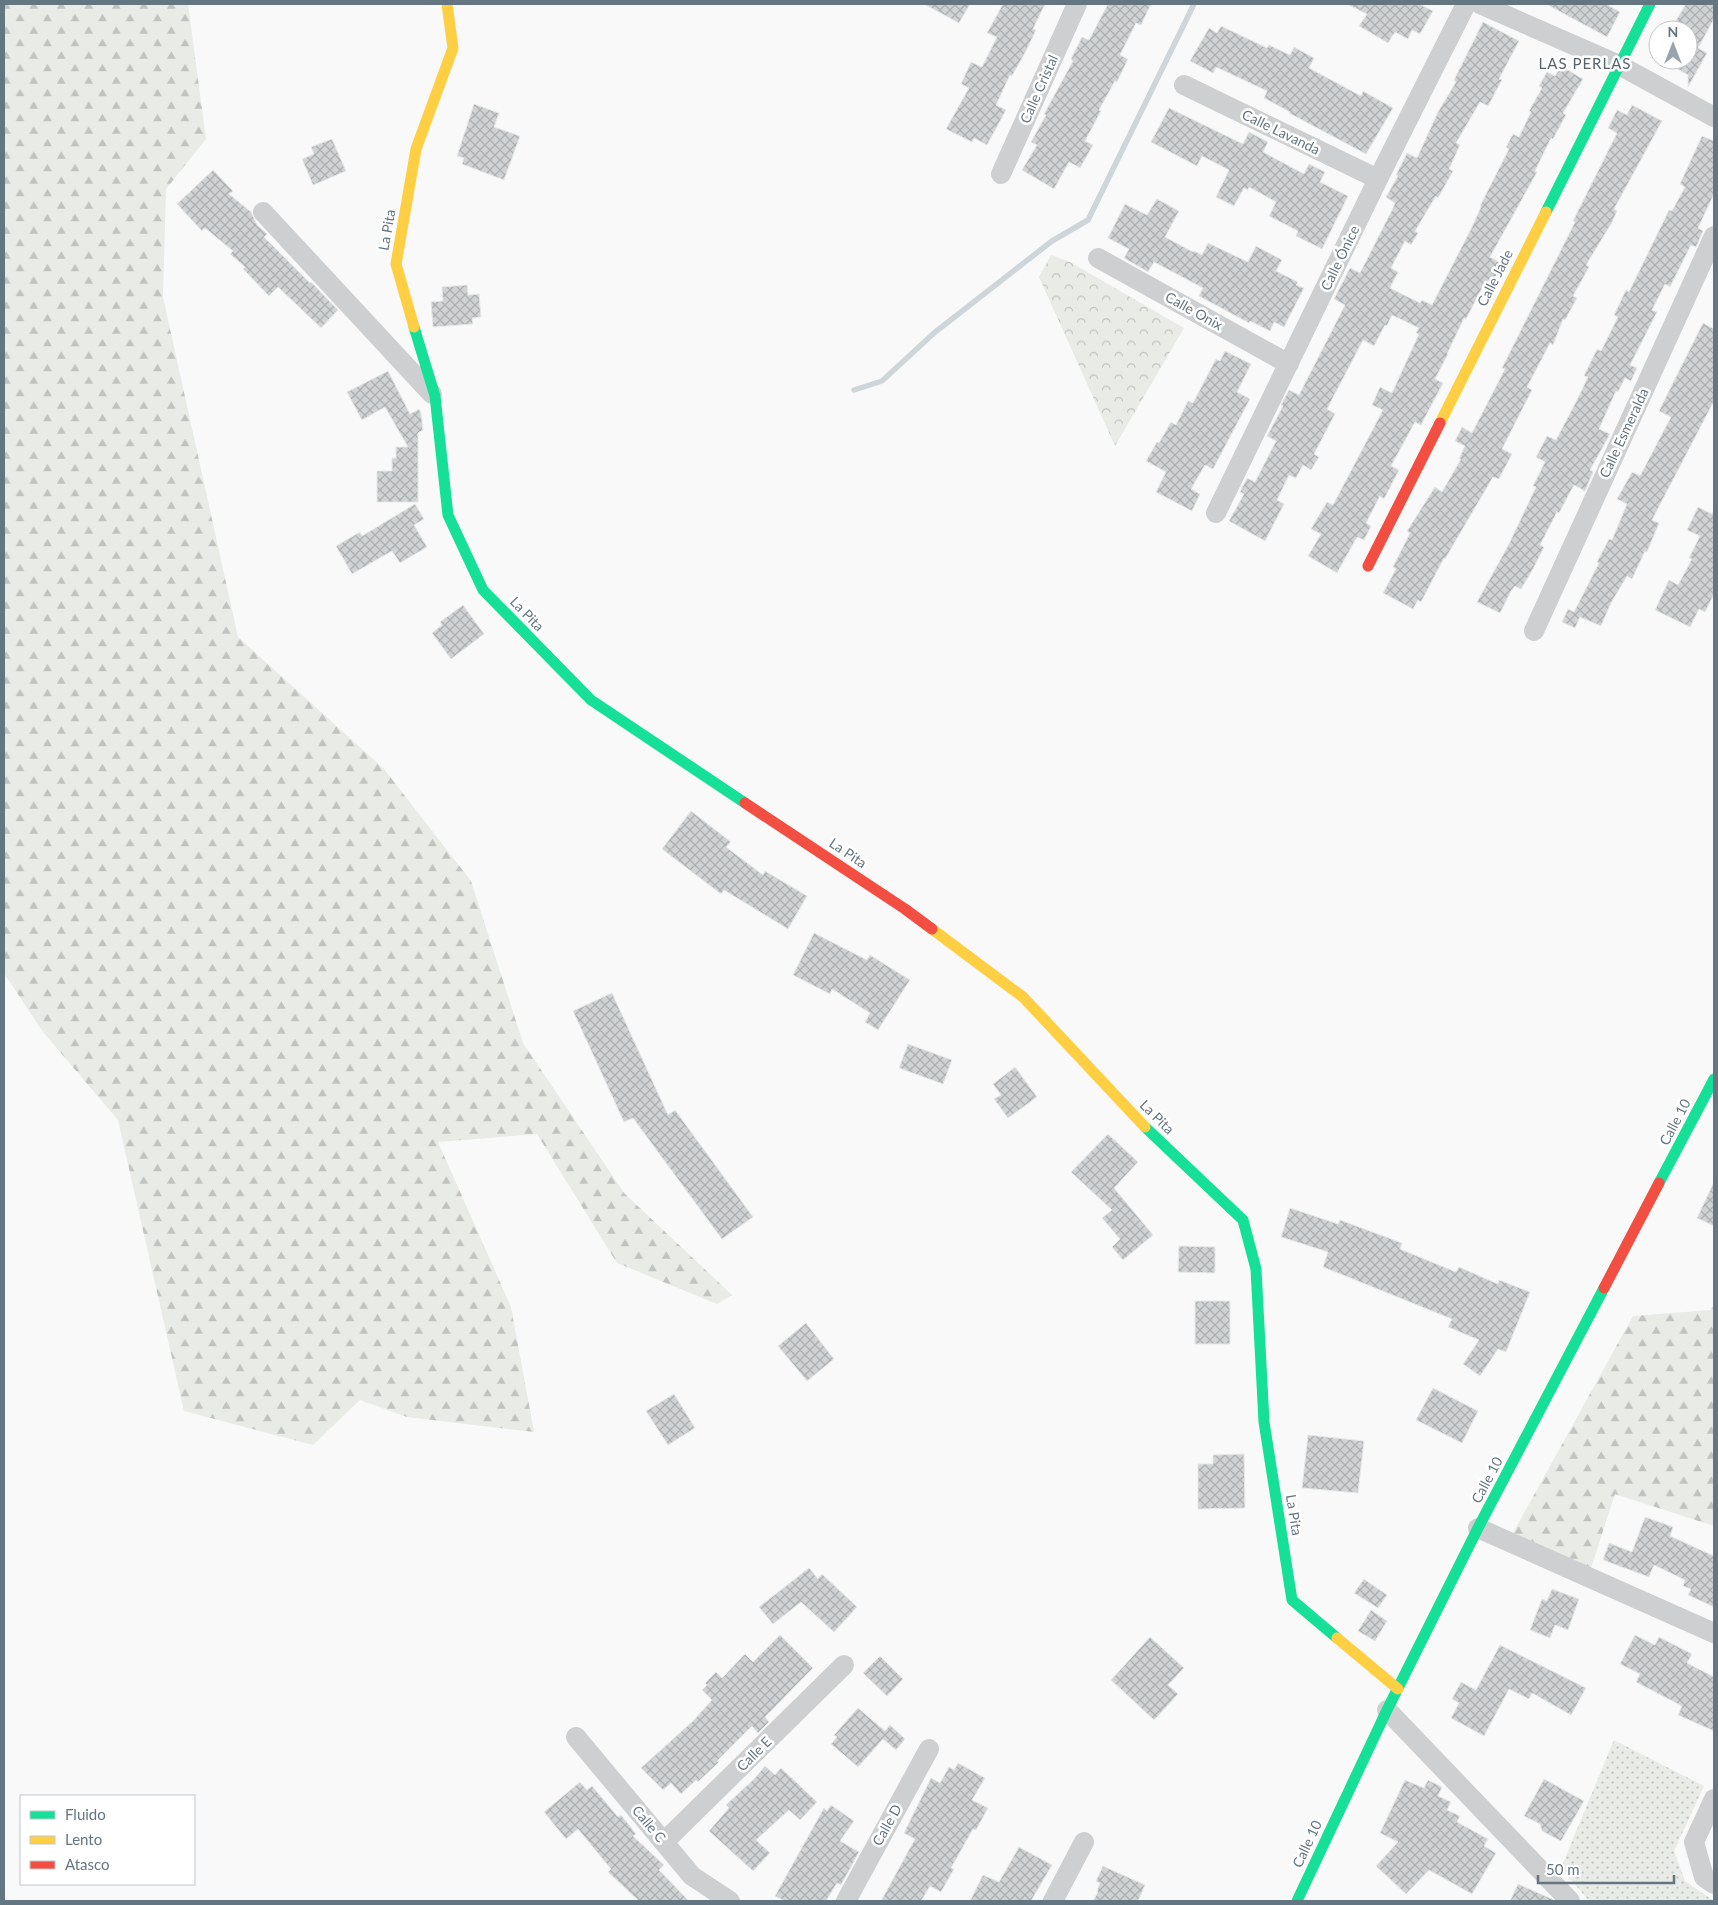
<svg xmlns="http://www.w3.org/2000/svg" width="1718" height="1905" font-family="Lato,sans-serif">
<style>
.grass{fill:url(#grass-dots)}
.forest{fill:url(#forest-firs)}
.park{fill:url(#park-crowns)}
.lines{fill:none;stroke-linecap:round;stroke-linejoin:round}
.stream{stroke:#ced6d9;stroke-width:5.5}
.building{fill:url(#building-cross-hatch);stroke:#e8e8e8}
.street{stroke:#cecfd0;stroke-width:20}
.fast{stroke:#16e098;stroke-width:11}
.slow{stroke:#ffcf43;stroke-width:11}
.jam{stroke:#f24e42;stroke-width:11}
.labels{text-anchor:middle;stroke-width:5;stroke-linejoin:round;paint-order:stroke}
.street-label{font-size:14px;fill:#657683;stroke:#fff}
.neighbourhood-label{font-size:15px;letter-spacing:1px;fill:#57646e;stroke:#fff}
</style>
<defs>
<pattern id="grass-dots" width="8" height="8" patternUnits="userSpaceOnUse" patternTransform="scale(1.25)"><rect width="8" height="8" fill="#e8ebe6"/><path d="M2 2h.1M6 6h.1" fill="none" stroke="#c0c3c0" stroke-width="1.8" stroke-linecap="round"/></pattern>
<pattern id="forest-firs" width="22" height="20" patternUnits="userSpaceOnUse" patternTransform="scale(1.25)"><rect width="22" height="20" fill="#e8ebe6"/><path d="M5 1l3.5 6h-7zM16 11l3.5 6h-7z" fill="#c0c3c0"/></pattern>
<pattern id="park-crowns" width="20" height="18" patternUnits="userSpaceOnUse" patternTransform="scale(1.25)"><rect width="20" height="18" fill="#e8ebe6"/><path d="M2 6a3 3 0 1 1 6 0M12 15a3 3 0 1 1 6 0" fill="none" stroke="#c0c3c0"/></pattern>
<pattern id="building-cross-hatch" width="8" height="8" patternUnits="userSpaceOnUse" patternTransform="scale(1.25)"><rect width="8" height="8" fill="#d0d2d3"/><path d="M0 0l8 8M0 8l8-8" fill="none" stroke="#acafb1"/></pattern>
</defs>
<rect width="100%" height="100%" fill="#f9f9f9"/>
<path class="grass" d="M 1614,1740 L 1704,1786 L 1674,1851 L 1685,1881 L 1714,1901 L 1589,1901 L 1561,1868 Z"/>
<path class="forest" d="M 4,4 L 188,4 L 206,139 L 166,189 L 163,297 L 238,637 L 384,769 L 471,881 L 523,1043 L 624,1193 L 732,1295 L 717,1304 L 617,1263 L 537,1134 L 438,1142 L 511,1307 L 534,1432 L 407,1417 L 360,1400 L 313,1445 L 184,1411 L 118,1120 L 43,1032 L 4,973 Z
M 1714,1306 L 1714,1526 L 1615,1494 L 1590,1571 L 1513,1533 L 1633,1316 L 1710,1310 Z"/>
<path class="park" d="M 1051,255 L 1070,262 L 1184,328 L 1115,446 L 1039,277 Z"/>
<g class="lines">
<path class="stream" d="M 854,390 L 882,381 L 934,333 L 1052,241 L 1088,220 L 1194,4"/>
</g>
<path class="building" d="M 924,4 L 970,4 L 959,23 Z
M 1003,4 L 1045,4 L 1033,29 L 1036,30 L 1026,51 L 1012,76 L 1010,75 L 996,105 L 1006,110 L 987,145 L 974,138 L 972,142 L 946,129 L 969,88 L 961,84 L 971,62 L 982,67 L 997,37 L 987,33 Z
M 1108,4 L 1151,4 L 1141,25 L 1136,23 L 1120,55 L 1128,59 L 1117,82 L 1115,81 L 1099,110 L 1101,111 L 1085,141 L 1093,145 L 1080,168 L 1069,162 L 1054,189 L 1022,170 L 1037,145 L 1031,142 L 1046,115 L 1044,114 L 1073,61 L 1071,59 L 1082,37 L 1089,40 Z
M 1347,4 L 1419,4 L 1433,11 L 1420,34 L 1412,30 L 1408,39 L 1395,32 L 1388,43 L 1359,26 L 1367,14 Z
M 1546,4 L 1606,4 L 1620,12 L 1607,37 Z
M 1686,4 L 1714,4 L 1714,19 L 1698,48 L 1707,53 L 1688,87 L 1688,75 L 1662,60 L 1688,60 L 1688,30 L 1684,30 L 1674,24 Z
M 1483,22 L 1519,41 L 1499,79 L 1502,80 L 1488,106 L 1480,102 L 1456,143 L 1460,145 L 1449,169 L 1453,171 L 1438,198 L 1436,196 L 1415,231 L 1418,233 L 1411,245 L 1405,241 L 1391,268 L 1398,272 L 1390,288 L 1420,303 L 1422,300 L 1432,305 L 1472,227 L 1481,207 L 1480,206 L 1509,149 L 1506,147 L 1513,134 L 1519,137 L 1531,112 L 1529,111 L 1542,88 L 1539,86 L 1547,72 L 1555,76 L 1561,66 L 1583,79 L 1563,113 L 1566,115 L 1553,139 L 1551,138 L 1535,171 L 1537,172 L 1490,257 L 1502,264 L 1489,290 L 1483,286 L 1466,319 L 1464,318 L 1447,354 L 1448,354 L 1435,379 L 1443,383 L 1421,425 L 1415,422 L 1391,466 L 1399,470 L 1384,499 L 1380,496 L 1366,523 L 1371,526 L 1364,540 L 1357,537 L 1337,573 L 1308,556 L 1321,534 L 1311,529 L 1327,502 L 1333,505 L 1383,410 L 1372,405 L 1380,387 L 1392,393 L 1419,334 L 1416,333 L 1419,328 L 1392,315 L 1387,326 L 1385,325 L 1374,346 L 1363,340 L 1327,409 L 1335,414 L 1314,454 L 1319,457 L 1311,470 L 1303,465 L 1296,478 L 1289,475 L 1277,500 L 1284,504 L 1265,541 L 1229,521 L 1244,494 L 1240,492 L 1247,478 L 1255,482 L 1276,441 L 1267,436 L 1283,406 L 1281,405 L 1289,390 L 1299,395 L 1345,305 L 1334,299 L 1350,268 L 1360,273 L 1392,210 L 1395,203 L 1386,197 L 1398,176 L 1396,175 L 1407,153 L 1417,158 L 1438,112 L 1456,82 L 1454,80 Z
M 1221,26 L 1267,48 L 1269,45 L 1290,55 L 1294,47 L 1314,58 L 1309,68 L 1361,96 L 1363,91 L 1393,108 L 1366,154 L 1289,113 L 1290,112 L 1264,98 L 1267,91 L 1216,67 L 1213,73 L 1190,61 L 1209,28 L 1217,33 Z
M 474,104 L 499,113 L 494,127 L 520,136 L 504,180 L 462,164 L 464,158 L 457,156 Z
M 1632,105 L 1662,121 L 1614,209 L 1617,211 L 1611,224 L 1586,265 L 1589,267 L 1573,296 L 1577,298 L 1565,320 L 1563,319 L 1553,345 L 1550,343 L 1527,387 L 1532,390 L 1502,449 L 1512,454 L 1499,479 L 1493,477 L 1445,559 L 1444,558 L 1421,602 L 1418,600 L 1413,609 L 1383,593 L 1396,569 L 1393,567 L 1410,533 L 1407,531 L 1435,487 L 1442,492 L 1461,459 L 1459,459 L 1465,446 L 1455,441 L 1462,427 L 1472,433 L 1505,369 L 1502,368 L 1575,222 L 1573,221 L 1617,133 L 1608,128 L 1617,110 L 1627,115 Z
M 1169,108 L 1243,144 L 1249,132 L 1268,142 L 1263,152 L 1304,174 L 1309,164 L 1325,172 L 1320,182 L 1348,196 L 1322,249 L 1296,236 L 1298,231 L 1269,216 L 1276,202 L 1249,187 L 1248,190 L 1244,188 L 1234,206 L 1216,197 L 1229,170 L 1202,156 L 1197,166 L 1151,142 Z
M 1702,136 L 1714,141 L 1714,194 L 1698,228 L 1703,231 L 1696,247 L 1691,245 L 1670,287 L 1665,284 L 1652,310 L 1657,312 L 1630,365 L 1637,368 L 1631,381 L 1625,378 L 1618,392 L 1616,391 L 1599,429 L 1610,434 L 1590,470 L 1593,472 L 1585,491 L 1574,485 L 1559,513 L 1557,512 L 1540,545 L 1544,547 L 1533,569 L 1521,589 L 1515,586 L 1511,591 L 1500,613 L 1477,602 L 1509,544 L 1536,487 L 1533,486 L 1545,462 L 1536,457 L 1547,436 L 1556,440 L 1578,398 L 1588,377 L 1584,376 L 1597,349 L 1601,351 L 1618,317 L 1614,315 L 1626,290 L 1629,292 L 1669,210 L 1672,211 L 1685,187 L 1680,184 Z
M 332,139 L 346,171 L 313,185 L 302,159 L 314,154 L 311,147 Z
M 213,170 L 233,191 L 229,194 L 251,212 L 257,225 L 267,234 L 264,237 L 310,283 L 311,282 L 338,310 L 321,328 L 278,287 L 269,296 L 243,269 L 245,267 L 230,254 L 233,251 L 205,228 L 202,231 L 177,204 Z
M 1157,199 L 1179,211 L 1165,237 L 1193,252 L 1194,251 L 1202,255 L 1208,243 L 1248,262 L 1256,246 L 1282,260 L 1276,271 L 1298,282 L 1296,285 L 1304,288 L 1284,327 L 1274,322 L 1270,331 L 1250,321 L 1249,323 L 1199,296 L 1203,288 L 1154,262 L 1148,272 L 1124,258 L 1129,249 L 1108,238 L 1125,204 L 1147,215 Z
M 467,285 L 468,295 L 479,294 L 481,317 L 472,318 L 473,324 L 433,327 L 431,302 L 443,301 L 442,287 Z
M 1703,323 L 1714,329 L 1714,401 L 1652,520 L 1659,523 L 1647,552 L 1645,551 L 1632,579 L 1627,576 L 1611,603 L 1601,626 L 1580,617 L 1575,628 L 1562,622 L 1568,609 L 1574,612 L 1599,563 L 1597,562 L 1609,539 L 1612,540 L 1627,504 L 1617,499 L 1632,472 L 1640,476 L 1671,417 L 1659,411 Z
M 1225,351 L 1251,364 L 1237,392 L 1250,399 L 1213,469 L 1205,465 L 1191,489 L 1200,494 L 1192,511 L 1156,492 L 1166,472 L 1146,461 L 1157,442 L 1159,443 L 1171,422 L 1176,425 L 1188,401 L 1193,403 L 1216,359 L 1220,361 Z
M 388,371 L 410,414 L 419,409 L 421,413 L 423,430 L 418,433 L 418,502 L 377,502 L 377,471 L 392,471 L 392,458 L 396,458 L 396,447 L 408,447 L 385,407 L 362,420 L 347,392 Z
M 415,504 L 424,519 L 414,525 L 427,547 L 400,563 L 392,551 L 352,574 L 336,546 L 360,532 L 362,536 Z
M 1698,507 L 1712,514 L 1714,510 L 1714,594 L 1705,612 L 1699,609 L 1690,627 L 1655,610 L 1669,580 L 1678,585 L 1692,559 L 1689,558 L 1700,536 L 1687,530 Z
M 463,605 L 484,634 L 451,659 L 432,633 L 442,625 L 440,622 Z
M 691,811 L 731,842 L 726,847 L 763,875 L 765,871 L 807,896 L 788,929 L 724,890 L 721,894 L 662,849 Z
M 814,933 L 867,960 L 870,955 L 910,980 L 878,1030 L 865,1022 L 870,1013 L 832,989 L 830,994 L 793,975 Z
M 612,993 L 668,1115 L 675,1110 L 753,1217 L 722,1239 L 633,1118 L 624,1122 L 573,1011 Z
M 908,1044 L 952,1060 L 943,1084 L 899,1068 Z
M 1015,1067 L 1037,1097 L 1008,1118 L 994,1099 L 1001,1095 L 993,1084 Z
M 1108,1134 L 1138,1162 L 1114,1188 L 1153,1235 L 1123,1260 L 1112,1247 L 1120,1239 L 1102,1218 L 1112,1210 L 1071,1172 Z
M 1714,1182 L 1714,1226 L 1697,1218 Z
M 1290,1208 L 1338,1224 L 1340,1220 L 1402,1243 L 1400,1249 L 1456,1272 L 1459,1267 L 1498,1284 L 1499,1280 L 1530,1292 L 1506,1352 L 1498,1349 L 1480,1376 L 1463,1364 L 1479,1340 L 1448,1327 L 1452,1319 L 1323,1267 L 1328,1252 L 1281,1237 Z
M 1179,1246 L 1215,1247 L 1215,1273 L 1178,1272 Z
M 1195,1301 L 1230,1301 L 1230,1344 L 1195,1344 Z
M 806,1323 L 834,1359 L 807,1381 L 778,1346 Z
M 1433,1388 L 1478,1411 L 1462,1443 L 1416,1420 Z
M 674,1394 L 695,1428 L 668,1445 L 646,1411 Z
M 1308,1435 L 1364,1441 L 1358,1493 L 1302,1488 Z
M 1244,1454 L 1245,1508 L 1198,1509 L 1198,1464 L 1213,1464 L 1213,1455 Z
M 1645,1517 L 1673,1527 L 1670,1536 L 1714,1556 L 1714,1607 L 1688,1595 L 1691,1589 L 1683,1586 L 1685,1580 L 1654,1565 L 1649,1577 L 1603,1560 L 1609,1543 L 1632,1552 Z
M 809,1568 L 818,1579 L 822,1574 L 857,1607 L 834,1632 L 801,1602 L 773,1624 L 759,1607 Z
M 1364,1579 L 1387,1595 L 1378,1608 L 1354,1593 Z
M 1552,1589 L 1579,1599 L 1568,1630 L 1555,1625 L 1550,1638 L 1530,1630 L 1542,1599 L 1547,1601 Z
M 1371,1610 L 1387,1621 L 1375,1641 L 1358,1631 Z
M 780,1635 L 813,1668 L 765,1717 L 769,1722 L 758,1733 L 752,1726 L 717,1761 L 719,1762 L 698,1782 L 696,1780 L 681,1794 L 671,1783 L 663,1790 L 641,1768 L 693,1721 L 712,1700 L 702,1690 L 707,1685 L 705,1683 L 716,1672 L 722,1678 L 745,1654 L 753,1662 Z
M 1635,1635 L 1655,1645 L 1659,1637 L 1692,1654 L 1687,1663 L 1714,1677 L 1714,1731 L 1678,1715 L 1682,1706 L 1636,1682 L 1640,1674 L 1620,1664 Z
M 1150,1637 L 1184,1668 L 1168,1685 L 1178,1694 L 1154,1720 L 1111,1680 Z
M 1500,1645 L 1586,1688 L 1571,1715 L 1532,1693 L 1529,1699 L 1509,1689 L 1484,1736 L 1451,1718 L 1459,1703 L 1452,1699 L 1461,1682 L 1476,1690 Z
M 880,1656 L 903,1679 L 887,1696 L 863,1673 Z
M 858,1708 L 885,1731 L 890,1725 L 905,1739 L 896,1750 L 883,1739 L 858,1767 L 831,1744 L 837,1737 L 834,1735 Z
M 958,1763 L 985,1778 L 972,1800 L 988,1808 L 976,1830 L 973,1829 L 951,1868 L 954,1869 L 941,1892 L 930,1886 L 921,1901 L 881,1901 L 915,1839 L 904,1833 L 931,1778 L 940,1783 L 949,1767 L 954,1770 Z
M 765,1766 L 775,1775 L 781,1768 L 817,1802 L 800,1820 L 789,1810 L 756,1840 L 770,1853 L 753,1871 L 709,1831 L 729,1808 L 726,1805 L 754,1779 Z
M 1544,1779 L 1584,1801 L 1561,1841 L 1542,1831 L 1540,1824 L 1524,1816 Z
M 1405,1780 L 1424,1788 L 1428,1780 L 1442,1787 L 1438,1796 L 1451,1802 L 1447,1810 L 1460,1816 L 1457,1822 L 1488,1839 L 1484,1846 L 1496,1853 L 1472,1894 L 1429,1870 L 1406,1894 L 1376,1866 L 1398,1842 L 1380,1833 Z
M 580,1782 L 587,1790 L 592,1786 L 618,1817 L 621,1815 L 636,1834 L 633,1836 L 664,1865 L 659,1870 L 689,1901 L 639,1901 L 608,1872 L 611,1869 L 578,1829 L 566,1839 L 544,1812 Z
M 831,1805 L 854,1821 L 840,1841 L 859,1852 L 841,1885 L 837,1883 L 826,1901 L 785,1901 L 775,1896 L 824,1808 L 827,1811 Z
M 1019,1847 L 1052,1865 L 1031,1901 L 970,1901 L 983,1875 L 999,1882 Z
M 1103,1866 L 1145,1885 L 1138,1901 L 1093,1901 L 1098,1892 L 1097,1891 L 1100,1883 L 1096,1881 Z
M 1518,1884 L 1552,1899 L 1554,1901 L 1510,1901 Z"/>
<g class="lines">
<path class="street" d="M 1480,4 L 1619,65 L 1714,117
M 1184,85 L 1378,179
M 1001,174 L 1077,4
M 263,212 L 432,394
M 1098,258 L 1289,364
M 1216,513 L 1378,179 L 1466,4
M 1534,631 L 1714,236
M 1478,1528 L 1714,1633
M 1387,1710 L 1570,1901
M 576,1737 L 692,1876 L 730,1901
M 1714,1799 L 1694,1842 L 1704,1877 L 1714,1884
M 664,1842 L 844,1665
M 846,1901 L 929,1749
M 1053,1901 L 1084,1842"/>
<path class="fast" d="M 1546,212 L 1650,4
M 414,327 L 435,396 L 448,515 L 483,590 L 591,700 L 745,803
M 1145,1127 L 1243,1220 L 1256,1269 L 1264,1422 L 1292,1600 L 1337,1638
M 1659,1183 L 1714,1079
M 1297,1901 L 1387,1710 L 1478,1528 L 1604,1288"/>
<path class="slow" d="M 414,327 L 396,264 L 416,149 L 453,48 L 447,4
M 1440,423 L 1546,212
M 932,929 L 1023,997 L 1145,1127
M 1337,1638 L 1398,1689"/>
<path class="jam" d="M 1368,566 L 1440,423
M 745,803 L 905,909 L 932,929
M 1604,1288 L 1659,1183"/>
</g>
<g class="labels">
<g class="street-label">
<text transform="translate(1039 89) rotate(-66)" y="5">Calle Cristal</text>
<text transform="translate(1281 132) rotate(26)" y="5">Calle Lavanda</text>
<text transform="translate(387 230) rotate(-80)" y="5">La Pita</text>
<text transform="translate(1340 258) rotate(-64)" y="5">Calle Ónice</text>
<text transform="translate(1495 278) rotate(-63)" y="5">Calle Jade</text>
<text transform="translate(1194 311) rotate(29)" y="5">Calle Onix</text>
<text transform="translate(1624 433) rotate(-65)" y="5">Calle Esmeralda</text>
<text transform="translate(527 614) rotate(46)" y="5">La Pita</text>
<text transform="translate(848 853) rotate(34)" y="5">La Pita</text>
<text transform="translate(1157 1117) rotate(45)" y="5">La Pita</text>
<text transform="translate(1675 1122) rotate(-62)" y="5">Calle 10</text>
<text transform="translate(1487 1480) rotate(-62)" y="5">Calle 10</text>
<text transform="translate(1294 1515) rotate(81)" y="5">La Pita</text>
<text transform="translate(754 1754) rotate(-45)" y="5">Calle E</text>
<text transform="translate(649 1824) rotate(50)" y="5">Calle C</text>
<text transform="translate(887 1825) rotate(-61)" y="5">Calle D</text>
<text transform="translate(1307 1844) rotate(-65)" y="5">Calle 10</text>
</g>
<g class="neighbourhood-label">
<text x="1585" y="69">LAS PERLAS</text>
</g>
</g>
<rect width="1718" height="1905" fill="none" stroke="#657683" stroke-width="10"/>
<rect x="20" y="1795" width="175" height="90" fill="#ffffff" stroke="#c1c8cd"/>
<rect x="30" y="1811" width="25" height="8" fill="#16e098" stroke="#c1c8cd"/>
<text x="65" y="1820" font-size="15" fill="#657683">Fluido</text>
<rect x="30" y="1836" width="25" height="8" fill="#ffcf43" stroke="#c1c8cd"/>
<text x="65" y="1845" font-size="15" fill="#657683">Lento</text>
<rect x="30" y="1861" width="25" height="8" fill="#f24e42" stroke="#c1c8cd"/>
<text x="65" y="1870" font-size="15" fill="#657683">Atasco</text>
<g transform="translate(1673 45)"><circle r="24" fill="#ffffff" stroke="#c1c8cd"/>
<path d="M0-4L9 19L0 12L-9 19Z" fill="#99a4ac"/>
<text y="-8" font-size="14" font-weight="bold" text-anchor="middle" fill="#657683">N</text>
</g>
<path d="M1538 1875v8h136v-8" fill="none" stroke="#657683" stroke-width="2.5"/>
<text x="1546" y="1875" font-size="15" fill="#657683" stroke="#ffffff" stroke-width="4" paint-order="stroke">50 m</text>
</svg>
